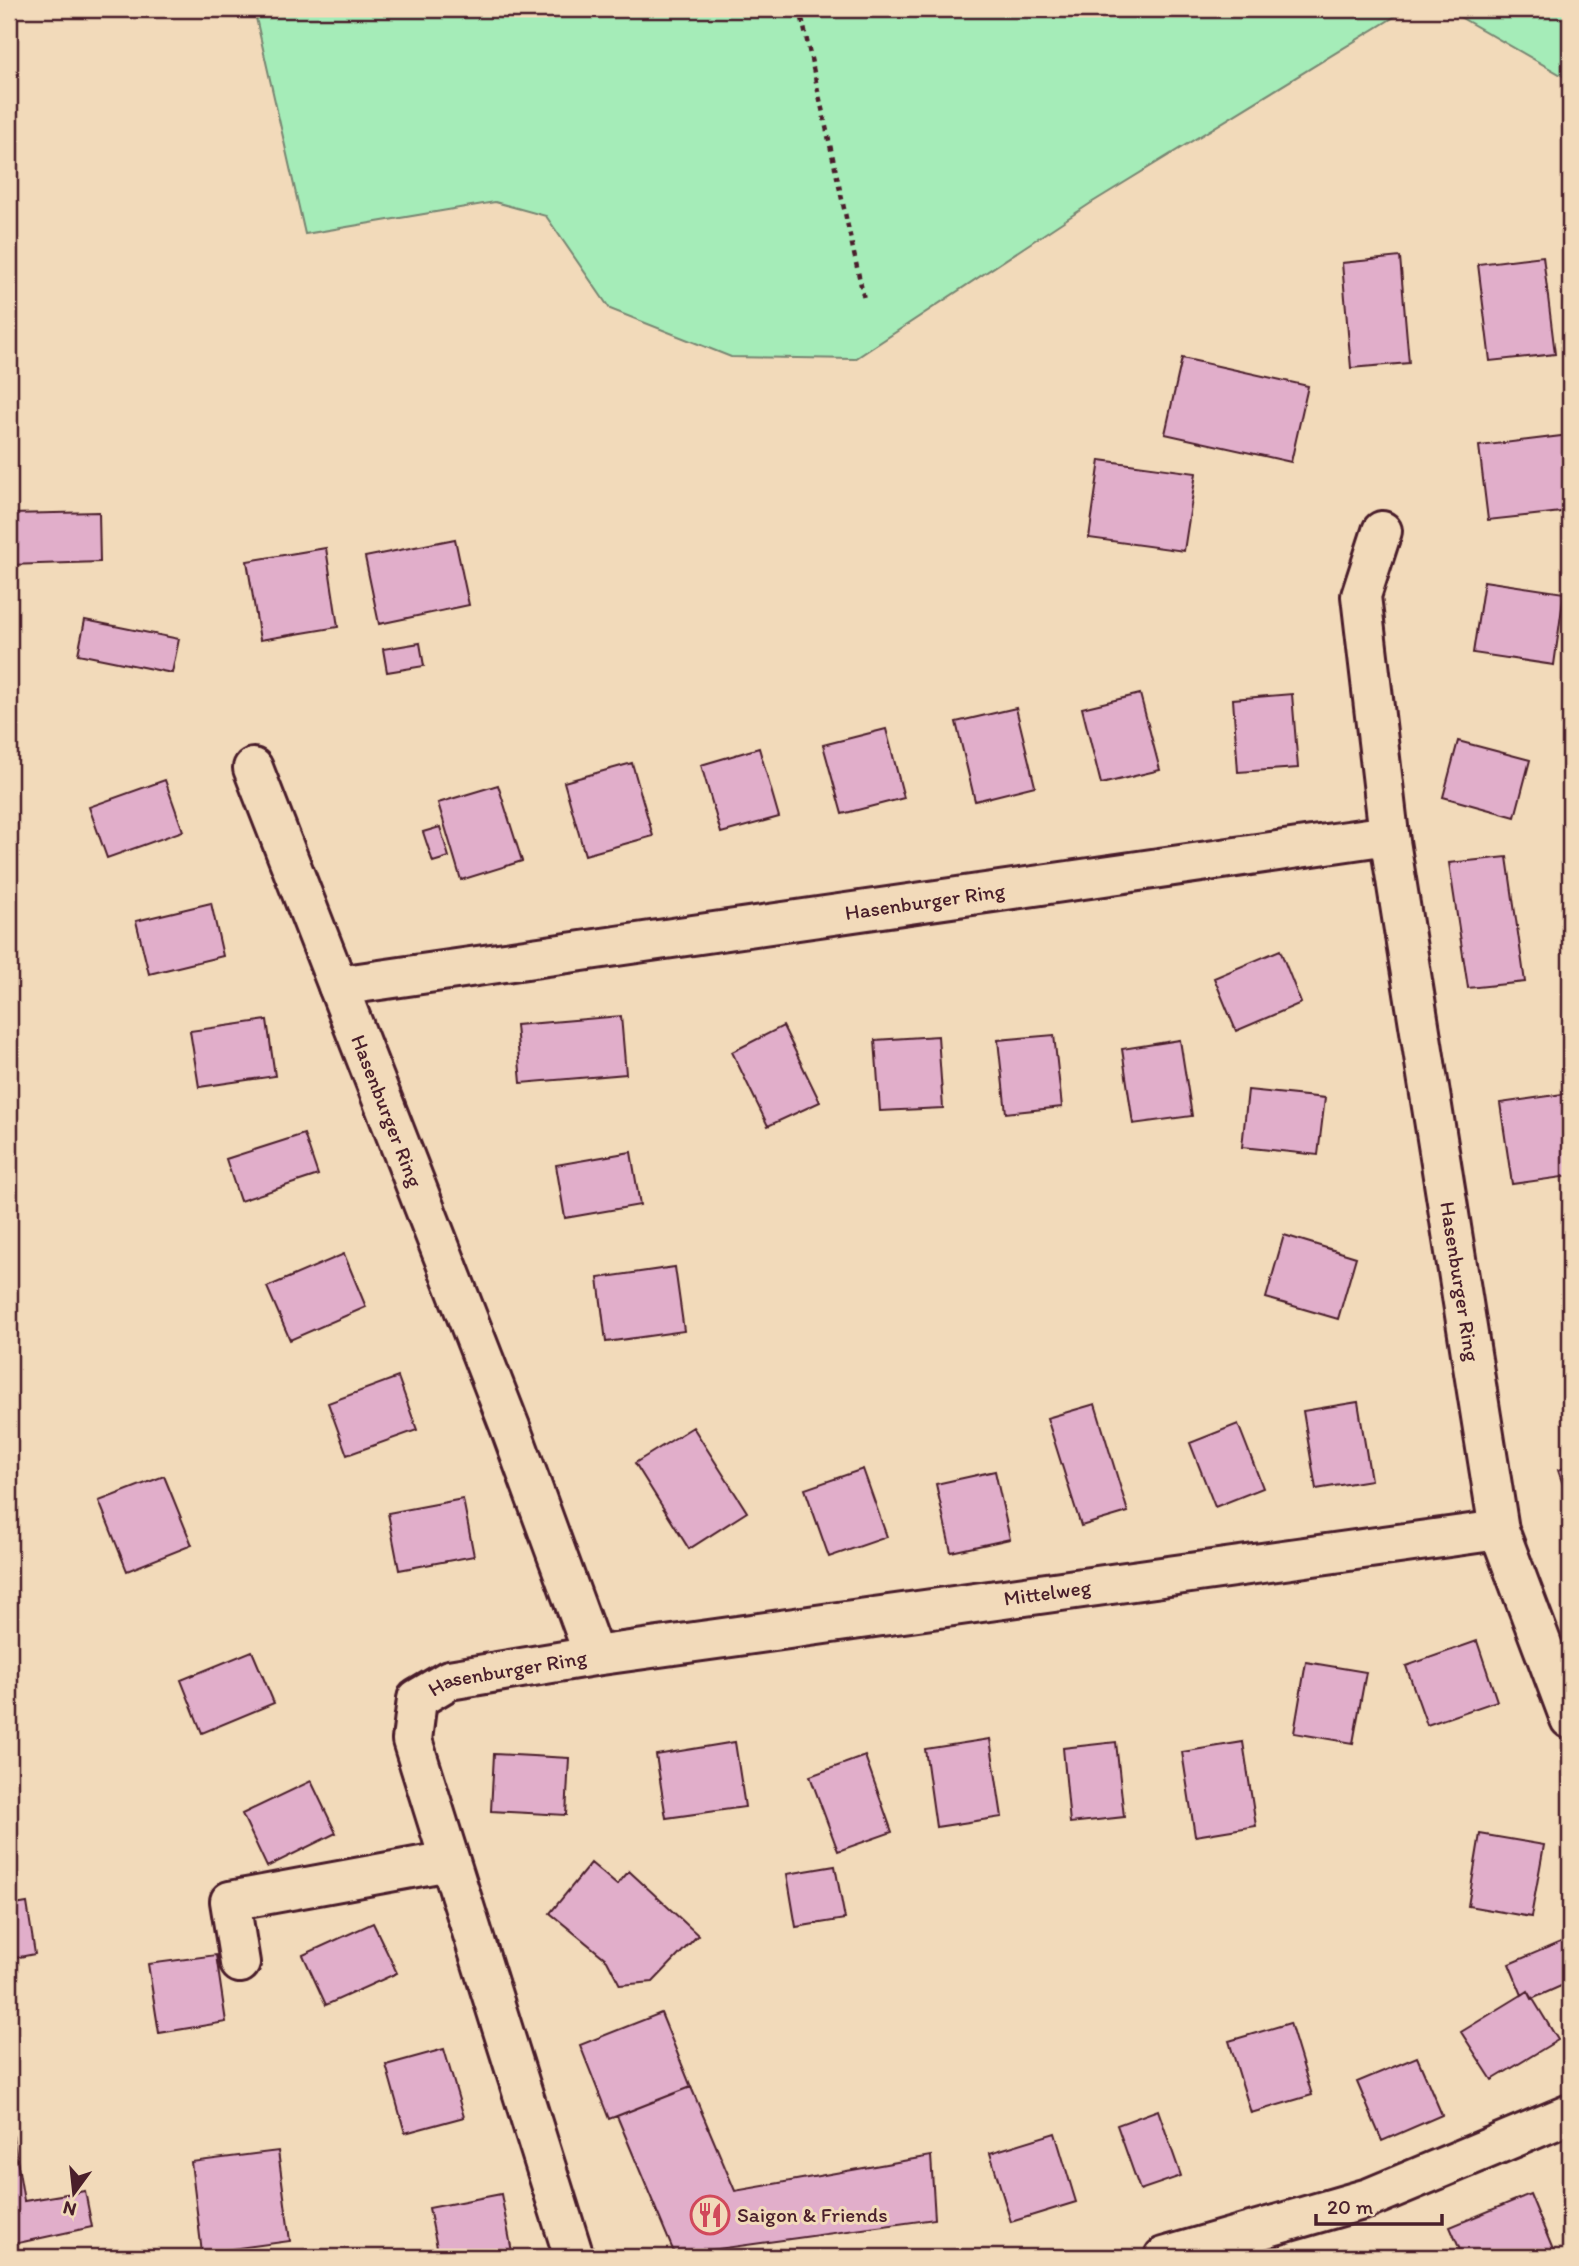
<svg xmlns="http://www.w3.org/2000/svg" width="1579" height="2266" font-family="Itim,sans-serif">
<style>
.green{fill:#a5ecb8;stroke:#788672;stroke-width:2}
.building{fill:#e1aeca;stroke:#4a1f2b;stroke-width:2}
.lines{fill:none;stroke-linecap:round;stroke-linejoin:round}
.minor-casing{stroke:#4a1f2b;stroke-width:44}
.path{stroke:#4a1f2b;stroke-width:4.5;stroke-dasharray:5 5;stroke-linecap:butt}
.minor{stroke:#f2daba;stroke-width:38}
.labels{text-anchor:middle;stroke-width:6;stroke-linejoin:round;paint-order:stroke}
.street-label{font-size:21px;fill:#4a1f2b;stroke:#f2daba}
.poi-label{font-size:21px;fill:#4a1f2b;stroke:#f2daba;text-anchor:start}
</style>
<rect width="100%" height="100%" fill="#f2daba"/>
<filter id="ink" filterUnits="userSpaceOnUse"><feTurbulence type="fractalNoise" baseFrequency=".0143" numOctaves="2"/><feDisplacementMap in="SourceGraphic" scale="14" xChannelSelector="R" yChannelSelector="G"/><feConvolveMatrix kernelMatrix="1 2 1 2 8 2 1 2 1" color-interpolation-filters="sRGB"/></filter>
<g filter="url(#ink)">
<path class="green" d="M 254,9 L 1407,9 L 1091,203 L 855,359 L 731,357 L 610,309 L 546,216 L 495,202 L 305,234 Z
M 1446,9 L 1570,9 L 1570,80 Z"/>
<path class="building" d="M 1543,256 L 1555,354 L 1490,361 L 1478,264 Z
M 1400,257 L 1409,363 L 1351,368 L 1342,263 Z
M 1182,358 L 1308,386 L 1291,462 L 1165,434 Z
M 1570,435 L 1570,511 L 1488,520 L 1479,446 Z
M 1100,460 L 1196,473 L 1184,551 L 1089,538 Z
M 99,512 L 100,562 L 9,565 L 9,514 Z
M 455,539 L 469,605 L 379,624 L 365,557 Z
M 326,548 L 338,627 L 260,640 L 247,561 Z
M 1484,581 L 1564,593 L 1554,665 L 1473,653 Z
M 85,620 L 179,639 L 172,673 L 78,654 Z
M 420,643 L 424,666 L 387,672 L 383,649 Z
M 1140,694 L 1160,770 L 1101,784 L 1082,708 Z
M 1292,694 L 1298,768 L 1238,772 L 1233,699 Z
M 1016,708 L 1035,786 L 975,801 L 956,722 Z
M 886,729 L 904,798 L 842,814 L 823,745 Z
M 1458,741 L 1530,760 L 1515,817 L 1443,797 Z
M 759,748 L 779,817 L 721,833 L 701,765 Z
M 632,763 L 653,836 L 585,855 L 564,782 Z
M 165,780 L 183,831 L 107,858 L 89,807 Z
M 498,785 L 522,861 L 461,880 L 438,803 Z
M 440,827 L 449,857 L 433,862 L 423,832 Z
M 1507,857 L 1525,982 L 1468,988 L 1449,863 Z
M 211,903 L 223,956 L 149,974 L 136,921 Z
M 1280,950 L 1301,1003 L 1236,1031 L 1214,978 Z
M 621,1016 L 626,1074 L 521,1083 L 516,1025 Z
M 267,1020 L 275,1076 L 199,1087 L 190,1031 Z
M 783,1026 L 820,1102 L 768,1126 L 732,1052 Z
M 1054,1035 L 1062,1107 L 1006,1113 L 998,1040 Z
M 938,1036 L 943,1108 L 880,1111 L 875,1040 Z
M 1180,1040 L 1192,1116 L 1133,1124 L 1122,1049 Z
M 1248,1090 L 1325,1098 L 1318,1155 L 1242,1147 Z
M 1570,1093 L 1570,1176 L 1512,1184 L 1500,1103 Z
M 304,1134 L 318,1175 L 240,1201 L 226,1159 Z
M 631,1152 L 640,1205 L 565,1218 L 556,1165 Z
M 1284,1235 L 1356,1257 L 1338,1319 L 1266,1298 Z
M 344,1254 L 366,1307 L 290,1340 L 267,1287 Z
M 675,1267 L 684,1331 L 606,1342 L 598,1278 Z
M 398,1377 L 417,1430 L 347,1455 L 328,1403 Z
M 1358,1402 L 1371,1480 L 1316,1489 L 1303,1411 Z
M 1095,1404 L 1128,1512 L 1081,1526 L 1047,1418 Z
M 1238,1424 L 1263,1488 L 1215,1507 L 1190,1443 Z
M 693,1427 L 747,1512 L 689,1549 L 635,1463 Z
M 1570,1465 L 1570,1505 L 1558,1470 Z
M 863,1469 L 887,1537 L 829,1557 L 805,1489 Z
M 995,1471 L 1010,1539 L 951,1552 L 936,1484 Z
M 164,1476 L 192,1545 L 127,1571 L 99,1501 Z
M 463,1499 L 474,1556 L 399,1570 L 388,1513 Z
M 1477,1641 L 1497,1701 L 1427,1725 L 1406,1666 Z
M 252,1651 L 274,1703 L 202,1733 L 181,1680 Z
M 1306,1662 L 1366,1672 L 1353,1743 L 1294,1733 Z
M 990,1739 L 1002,1817 L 936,1827 L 925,1749 Z
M 735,1742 L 745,1807 L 666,1818 L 656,1755 Z
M 1116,1742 L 1124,1817 L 1070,1823 L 1063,1748 Z
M 1243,1742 L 1256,1826 L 1195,1836 L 1182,1752 Z
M 494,1754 L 569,1758 L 566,1815 L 491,1811 Z
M 865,1756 L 892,1832 L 838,1851 L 810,1776 Z
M 311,1781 L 336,1833 L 267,1867 L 242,1814 Z
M 1480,1834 L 1544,1845 L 1531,1917 L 1468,1906 Z
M 591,1863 L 617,1885 L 629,1871 L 698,1935 L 653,1982 L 620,1985 L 607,1960 L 550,1913 Z
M 835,1866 L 845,1919 L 796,1927 L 787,1874 Z
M 27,1903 L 35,1954 L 9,1959 L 9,1906 Z
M 373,1923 L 397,1973 L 326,2005 L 303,1955 Z
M 1570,1938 L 1570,1982 L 1532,1999 L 1528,1991 L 1522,1995 L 1509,1964 Z
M 216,1955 L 226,2022 L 159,2033 L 148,1964 Z
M 1528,1991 L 1558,2040 L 1492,2080 L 1461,2032 Z
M 661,2013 L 691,2087 L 609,2119 L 580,2045 Z
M 1290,2023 L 1312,2095 L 1251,2113 L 1229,2041 Z
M 444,2049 L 464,2117 L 405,2133 L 386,2065 Z
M 1417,2057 L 1442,2115 L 1382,2141 L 1357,2082 Z
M 691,2087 L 735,2191 L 931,2156 L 935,2219 L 675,2255 L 617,2116 Z
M 1158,2110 L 1181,2176 L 1140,2190 L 1117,2125 Z
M 1055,2133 L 1076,2202 L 1011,2222 L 990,2153 Z
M 13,2136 L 24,2201 L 85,2191 L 92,2227 L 9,2245 L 9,2137 Z
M 278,2151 L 290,2241 L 202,2253 L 191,2162 Z
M 501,2194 L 513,2257 L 439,2257 L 429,2208 Z
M 1530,2194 L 1556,2257 L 1463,2257 L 1450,2227 Z"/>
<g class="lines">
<defs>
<g id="minor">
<path id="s1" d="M 1382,531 L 1361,596 L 1389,835 L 1499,1530 L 1570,1719"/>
<path id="s2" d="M 253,768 L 510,1427 L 594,1656"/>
<path id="s3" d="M 338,986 L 1389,835"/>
<path d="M 240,1963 L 230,1901 L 449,1861"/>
<path id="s4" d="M 574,2257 L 412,1740 L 417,1699 L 449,1680 L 594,1656 L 1499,1530"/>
<path d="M 1164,2257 L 1369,2198 L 1570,2114"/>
</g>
</defs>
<use href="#minor" class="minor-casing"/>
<path class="path" d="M 800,9 L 864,299"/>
<use href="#minor" class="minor"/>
</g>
</g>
<defs>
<symbol id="restaurant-ring" viewBox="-11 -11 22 22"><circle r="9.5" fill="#f2daba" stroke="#d1495b" stroke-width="1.5"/><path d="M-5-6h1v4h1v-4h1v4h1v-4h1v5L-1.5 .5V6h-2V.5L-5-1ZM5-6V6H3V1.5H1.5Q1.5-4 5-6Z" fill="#d1495b"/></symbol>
</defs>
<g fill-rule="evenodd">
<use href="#restaurant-ring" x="688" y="2193" width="44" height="44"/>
</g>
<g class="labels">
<g class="street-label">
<text dy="7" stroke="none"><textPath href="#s3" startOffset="593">Hasenburger Ring</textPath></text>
<text dy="7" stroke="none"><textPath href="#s2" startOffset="368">Hasenburger Ring</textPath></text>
<text dy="7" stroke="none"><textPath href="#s1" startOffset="761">Hasenburger Ring</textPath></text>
<text dy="7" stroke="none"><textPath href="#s4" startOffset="1225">Mittelweg</textPath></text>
<text dy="7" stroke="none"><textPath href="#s4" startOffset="679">Hasenburger Ring</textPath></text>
</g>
<g class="poi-label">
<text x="737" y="2222">Saigon &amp; Friends</text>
</g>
</g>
<rect width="1579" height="2266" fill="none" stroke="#f2daba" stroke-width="35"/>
<rect x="18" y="18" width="1544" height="2231" fill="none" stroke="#4a1f2b" stroke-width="2.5" filter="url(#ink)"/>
<g transform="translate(74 2193) rotate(195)" stroke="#f2daba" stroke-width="5" paint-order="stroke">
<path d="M0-5L12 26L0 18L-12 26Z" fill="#4a1f2b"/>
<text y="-10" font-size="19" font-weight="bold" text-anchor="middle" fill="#4a1f2b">N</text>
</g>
<path d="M1316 2214v10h126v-10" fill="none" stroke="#4a1f2b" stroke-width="3.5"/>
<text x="1327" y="2214" font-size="21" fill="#4a1f2b" stroke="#f2daba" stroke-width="5" paint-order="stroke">20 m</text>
</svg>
